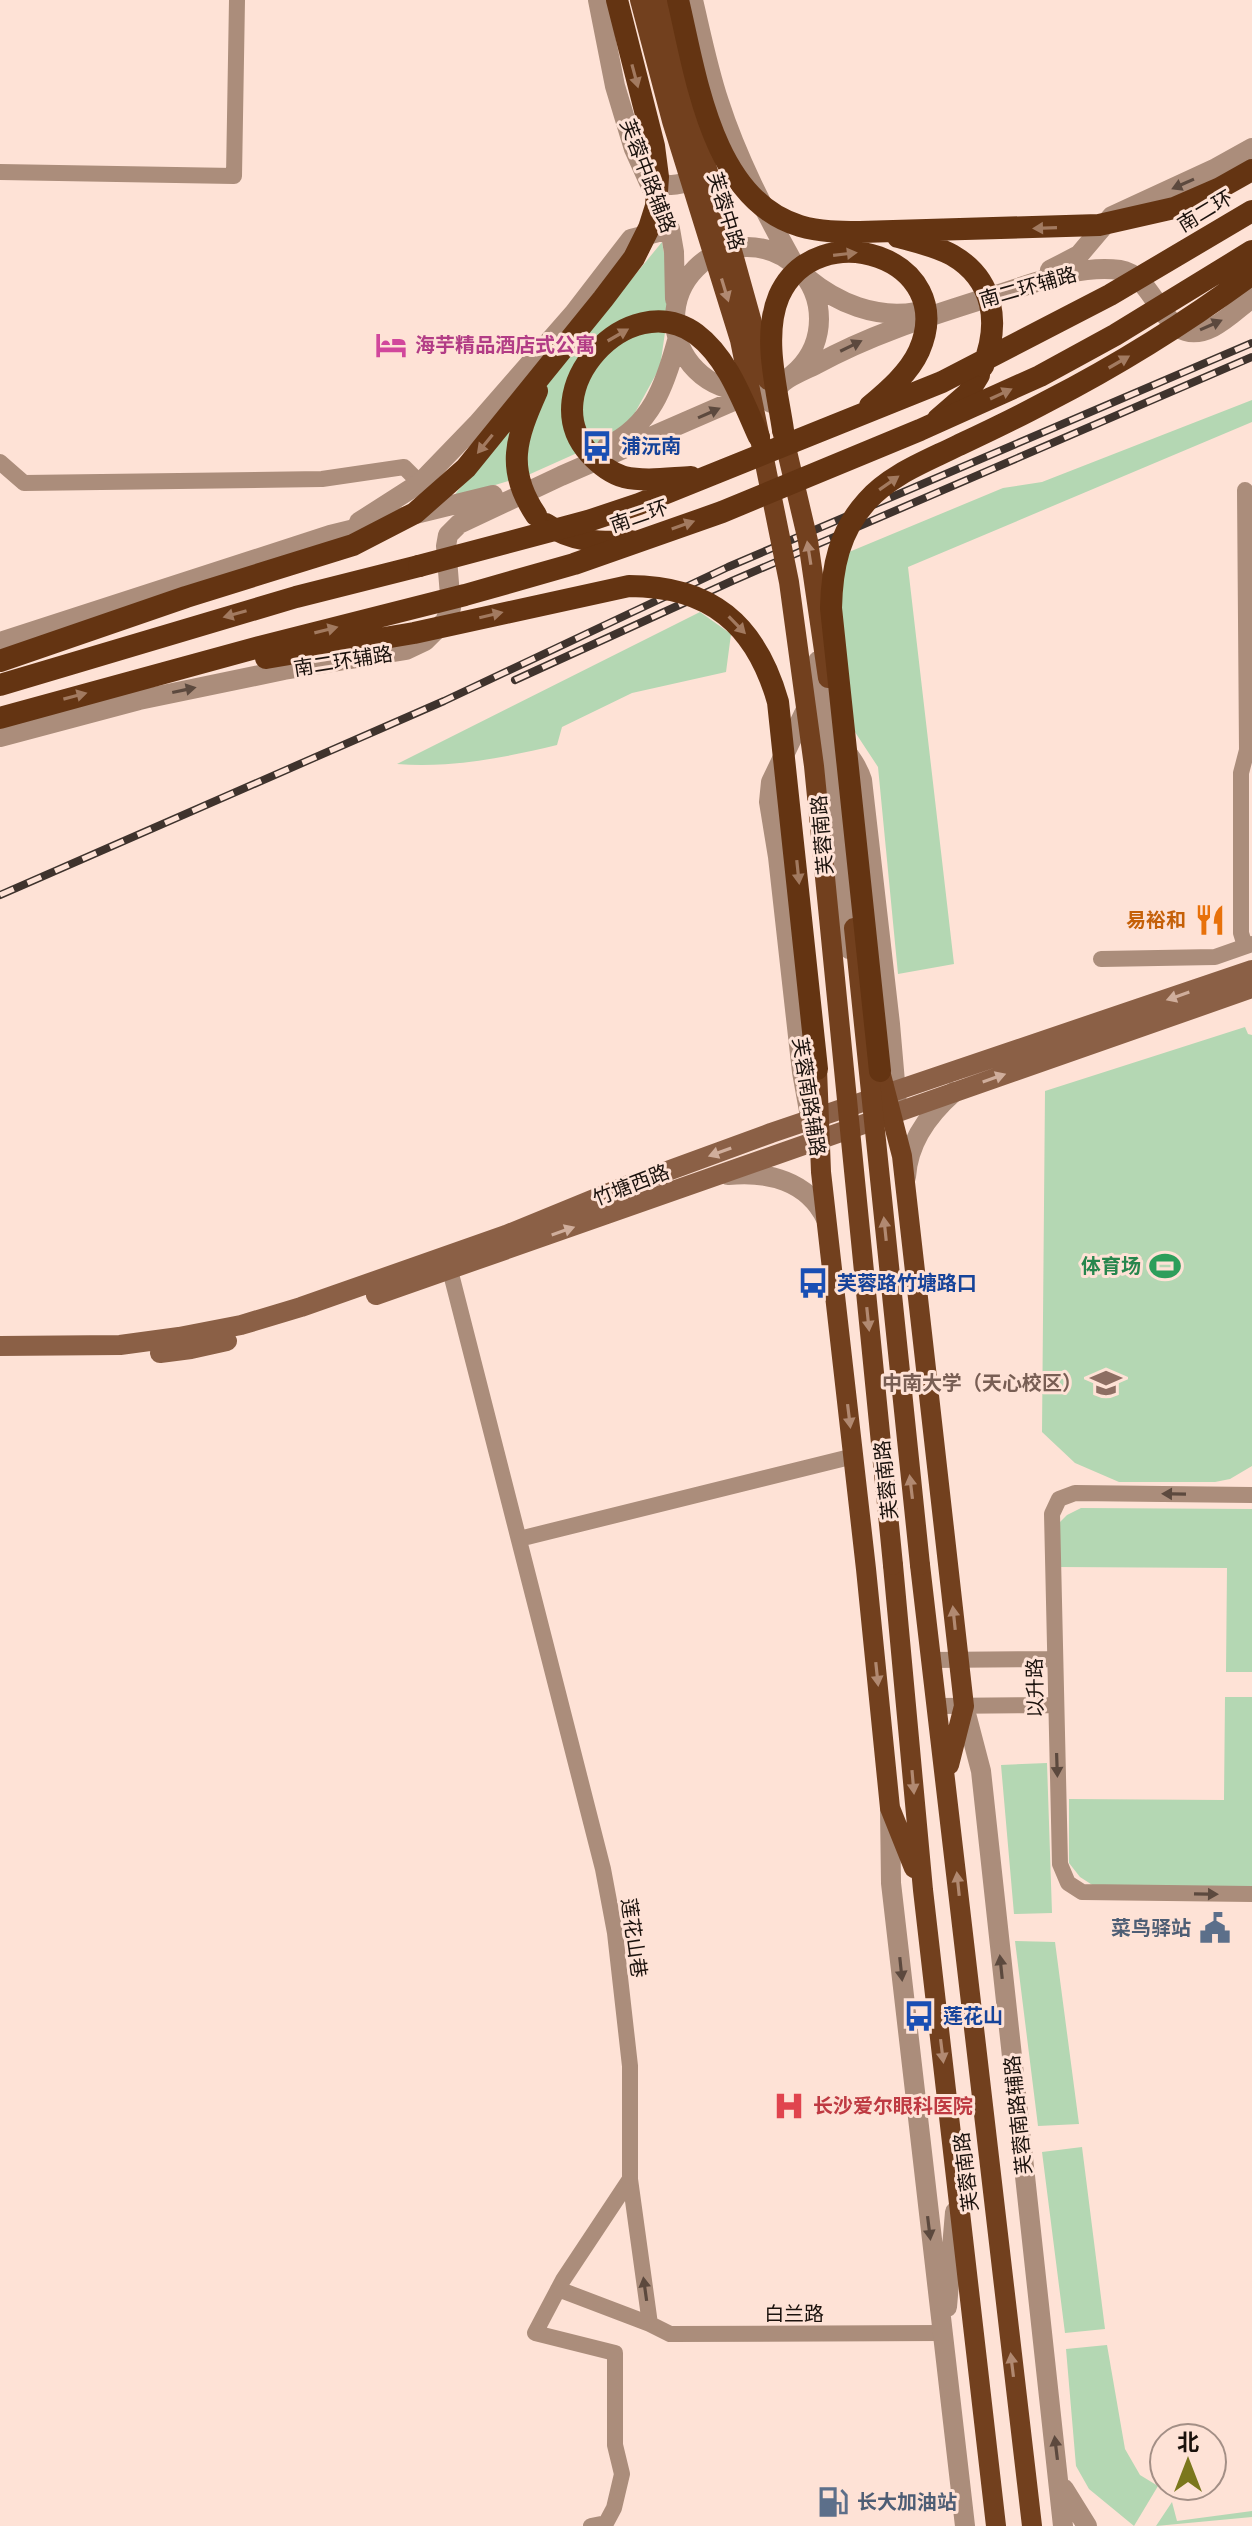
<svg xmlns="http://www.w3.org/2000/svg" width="1252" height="2526" font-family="Poppins,'Noto Sans SC',sans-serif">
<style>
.green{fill:#b4d7b3}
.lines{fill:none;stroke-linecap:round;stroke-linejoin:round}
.minor{stroke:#ab8d7b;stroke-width:16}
.tertiary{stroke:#ab8d7b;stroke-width:20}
.secondary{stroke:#8b6046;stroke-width:20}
.primary{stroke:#72401e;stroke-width:20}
.trunk{stroke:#643412;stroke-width:22}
.rail-casing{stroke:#3f332d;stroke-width:8}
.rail{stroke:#fee2d6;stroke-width:5;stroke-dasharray:15;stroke-linecap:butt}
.primary-bridge{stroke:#72401e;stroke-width:20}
.trunk-bridge{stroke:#643412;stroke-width:22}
.oneway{fill:#a27a60}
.oneway2{fill:#5c493e}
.oneway3{fill:#b18971}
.oneway4{fill:#d0ae9c}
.labels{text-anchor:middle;stroke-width:6;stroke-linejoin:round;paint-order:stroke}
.street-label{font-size:20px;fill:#1b120d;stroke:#fee2d6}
.hotel-label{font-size:20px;font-weight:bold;fill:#b23c85;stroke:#fee2d6;text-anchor:start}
.transit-label{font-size:20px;font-weight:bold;fill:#164399;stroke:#fee2d6;text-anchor:start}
.food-label{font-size:20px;font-weight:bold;fill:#c56008;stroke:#fee2d6;text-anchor:end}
.leisure-label{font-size:20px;font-weight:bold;fill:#27864d;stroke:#fee2d6;text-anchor:end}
.education-label{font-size:20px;font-weight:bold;fill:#785e54;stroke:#fee2d6;text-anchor:end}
.service-label{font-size:20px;font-weight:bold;fill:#4e5e75;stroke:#fee2d6;text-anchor:end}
.health-label{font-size:20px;font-weight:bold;fill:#be3a42;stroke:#fee2d6;text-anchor:start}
</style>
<rect width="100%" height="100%" fill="#fee2d6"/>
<path class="green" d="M 662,242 L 671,291 L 660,367 L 631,420 L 595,445 L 528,475 L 452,498 Z
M 1252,400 L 1252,422 L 908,567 L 954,964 L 898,974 L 878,767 L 853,729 L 841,620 L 842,582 L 849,552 L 1003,488 L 1042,482 Z
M 700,612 L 731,634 L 726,672 L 632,693 L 562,727 L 557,745 C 503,758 452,768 397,764 Z
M 1245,1027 L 1248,1034 L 1252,1035 L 1252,1466 L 1230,1479 L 1215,1482 L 1119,1482 L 1075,1463 L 1042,1432 L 1045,1091 Z
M 1081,1508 L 1252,1509 L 1252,1672 L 1226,1672 L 1227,1568 L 1059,1567 L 1059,1523 L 1067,1515 Z
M 1225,1697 L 1252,1697 L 1252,1888 L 1097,1888 L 1080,1877 L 1069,1863 L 1069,1799 L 1224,1800 Z
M 1047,1763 L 1052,1913 L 1014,1914 L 1001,1765 Z
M 1015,1941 L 1055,1942 L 1079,2124 L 1038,2126 Z
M 1082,2147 L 1105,2329 L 1065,2333 L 1042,2152 Z
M 1107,2345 L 1125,2449 L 1140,2475 L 1158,2486 L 1134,2526 L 1089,2489 L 1076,2466 L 1066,2349 Z
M 1172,2502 L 1177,2521 L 1252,2511 L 1252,2517 L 1156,2526 Z"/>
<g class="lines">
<path class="minor" d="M 0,172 L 234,176 L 237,0
M 0,462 L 24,483 L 322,479 L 404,467 L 420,483
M 1245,946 L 1241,933 L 1241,773 L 1247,750 L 1245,490
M 1101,959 L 1215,957 L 1252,944
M 450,1270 L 603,1869 L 615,1933 L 630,2066 L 630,2179 L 650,2324 L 558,2289
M 1252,1495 L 1075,1493 L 1059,1499 L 1052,1514 L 1060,1864 L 1068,1883 L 1082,1892 L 1252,1894
M 519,1539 L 854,1456
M 932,1660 L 1054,1659
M 938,1706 L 1055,1705
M 650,2324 L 670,2334 L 941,2333
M 591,2526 L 606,2523 L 614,2508 L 622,2474 L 615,2445 L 615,2353 L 535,2333 L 563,2280 L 630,2179"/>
<path class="tertiary" d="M 598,0 L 615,86 L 634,149 L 670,229 L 674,252 L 675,299
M 693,0 C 701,34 708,69 719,102 C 737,158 765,212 794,264
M 647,174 C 663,193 685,183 705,177
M675 319a72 72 0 1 1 144 0a72 72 0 1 1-144 0Z
M 1050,270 L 1079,255 L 1112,216 L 1216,168 L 1252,148
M 807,278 C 837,303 876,319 916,312
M 771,403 C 773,396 777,387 783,382 C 792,375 805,370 815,365 C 871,334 930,316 990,297 C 1030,285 1077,264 1120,270 C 1159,276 1162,353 1213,327 C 1227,320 1240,307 1252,298
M 607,446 C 651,426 665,385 677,341
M 359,522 L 420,483 L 477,424 L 574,313 L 631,239 L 670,229
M 0,642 L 330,535 L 493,495
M 818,661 C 821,681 820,706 829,725 C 838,745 855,758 862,780 L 890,1024 L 897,1105
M 810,701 L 771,782 L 769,802 L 778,857 L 802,1072 L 813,1133
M 827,726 L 849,949
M 0,737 L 139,700 L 284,670 L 406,650 L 425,641 L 445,621 L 451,608 L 446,546 L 448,535 L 459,524 L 561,476 L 754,392
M 728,1175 C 768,1171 808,1181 826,1219
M 906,1177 C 908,1142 929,1114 954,1092
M 964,1706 L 981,1771 L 1063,2526
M 890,1808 L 891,1883 L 965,2526
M 947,2307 L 955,2212
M 1064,2489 L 1087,2526"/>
<path class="secondary" d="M 376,1295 L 1252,988
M 0,1346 L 120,1345 L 179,1337 L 241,1325 L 301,1307 L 506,1235 L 621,1188 L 771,1133 L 1252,970
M 160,1353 L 191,1349 L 227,1341"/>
<path class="primary" d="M 817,1069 L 821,1172 L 866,1569 L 890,1808 L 914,1868
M 880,1071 L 902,1156 L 964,1706 L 949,1765
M 893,1565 L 923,1890 L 996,2526
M 920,1565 L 1032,2526"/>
<path class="trunk" d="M 938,419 L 968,393 L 979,375
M 546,524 C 572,542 601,543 631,541
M 0,685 L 296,597 L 419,566"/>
<defs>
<path id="rail" d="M 515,680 L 732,581 L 1252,357
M 0,895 L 444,701 L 728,567 L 1252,343"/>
</defs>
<use href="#rail" class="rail-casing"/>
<use href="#rail" class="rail"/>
<path class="primary-bridge" d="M 640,0 L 672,121 L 740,340 L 789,582 L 814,766 L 893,1565
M 658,0 L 671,54 L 726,229 L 768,380
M 782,430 L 808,541 L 828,678
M 854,928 L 920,1565"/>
<path class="trunk-bridge" d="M 678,0 C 696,76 712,200 800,226 C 820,232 840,232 860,232 L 1099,225 L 1174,208 L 1220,188 L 1252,170
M 898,237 C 916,242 936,246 952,255 C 995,280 1000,324 983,366
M 783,430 C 777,389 762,336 779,296 C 817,212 960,258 919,351 C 909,373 888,391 870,406
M 691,477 C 670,478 645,482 624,477 C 610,473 599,464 589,453 C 533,391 628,285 696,334 C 728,358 743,402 759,437
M 536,515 C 505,469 516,438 537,391
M 419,566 L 588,521 L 639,504 L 942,382 L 1110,295 L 1252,211
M 266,658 L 414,633 L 629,586 C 710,586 756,624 778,702 L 817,1069
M 0,661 L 186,597 L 353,545 L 415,513 L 466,468 L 603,299 L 634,258 L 649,228 L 656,206 L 658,177 L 654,146 L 617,0
M 0,718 L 263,646 L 465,595 L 574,564 L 722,512 L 920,430 L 1040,376 L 1115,335 L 1252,251
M 880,1071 L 831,608 C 832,567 839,532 867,501 C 891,474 927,461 959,445 C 989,431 1018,417 1046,402 C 1118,365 1187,322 1252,274"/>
</g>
<defs><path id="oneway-solid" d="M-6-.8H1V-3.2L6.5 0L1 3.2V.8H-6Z" transform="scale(2)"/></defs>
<g class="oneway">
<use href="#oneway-solid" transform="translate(635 76) rotate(75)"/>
<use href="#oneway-solid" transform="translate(1045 228) rotate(178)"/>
<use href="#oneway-solid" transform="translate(845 254) rotate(-7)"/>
<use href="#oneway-solid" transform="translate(618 335) rotate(-30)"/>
<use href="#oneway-solid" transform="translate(1119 362) rotate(-30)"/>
<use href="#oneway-solid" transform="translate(1001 394) rotate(-25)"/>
<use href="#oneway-solid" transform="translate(485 444) rotate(129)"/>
<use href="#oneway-solid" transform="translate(889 483) rotate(-35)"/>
<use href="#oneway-solid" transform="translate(683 525) rotate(-19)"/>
<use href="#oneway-solid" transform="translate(235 614) rotate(164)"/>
<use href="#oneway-solid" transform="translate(491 615) rotate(-13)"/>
<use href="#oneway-solid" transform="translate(737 625) rotate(46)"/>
<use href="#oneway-solid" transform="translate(326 630) rotate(-14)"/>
<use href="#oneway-solid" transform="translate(75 696) rotate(-15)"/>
<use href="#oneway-solid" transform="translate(798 872) rotate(84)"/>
</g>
<g class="oneway2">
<use href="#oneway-solid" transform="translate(1183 184) rotate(156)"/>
<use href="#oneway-solid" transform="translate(1211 325) rotate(-24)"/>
<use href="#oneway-solid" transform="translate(851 346) rotate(-26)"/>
<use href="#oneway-solid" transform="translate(709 413) rotate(-24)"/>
<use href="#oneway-solid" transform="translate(184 690) rotate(-12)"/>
<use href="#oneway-solid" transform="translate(1174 1494) rotate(-179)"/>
<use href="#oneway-solid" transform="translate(1057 1765) rotate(88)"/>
<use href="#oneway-solid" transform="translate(1206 1894) rotate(1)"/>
<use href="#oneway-solid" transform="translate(1001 1967) rotate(-96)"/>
<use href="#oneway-solid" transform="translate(901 1969) rotate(84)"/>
<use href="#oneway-solid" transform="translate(929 2228) rotate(83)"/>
<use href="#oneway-solid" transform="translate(645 2289) rotate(-98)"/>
<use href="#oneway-solid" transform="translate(1056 2448) rotate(-97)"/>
</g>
<g class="oneway3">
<use href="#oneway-solid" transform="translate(725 290) rotate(73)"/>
<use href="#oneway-solid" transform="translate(809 553) rotate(-99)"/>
<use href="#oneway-solid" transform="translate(885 1229) rotate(-96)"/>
<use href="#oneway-solid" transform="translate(868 1319) rotate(84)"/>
<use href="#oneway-solid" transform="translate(849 1416) rotate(83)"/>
<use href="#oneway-solid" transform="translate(911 1487) rotate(-97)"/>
<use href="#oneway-solid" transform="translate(954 1618) rotate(-96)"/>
<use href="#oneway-solid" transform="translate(877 1674) rotate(84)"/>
<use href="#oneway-solid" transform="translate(913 1782) rotate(85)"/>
<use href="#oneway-solid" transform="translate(958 1884) rotate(-96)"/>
<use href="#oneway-solid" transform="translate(942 2051) rotate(83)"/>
<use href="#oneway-solid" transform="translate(1012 2365) rotate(-97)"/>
</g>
<g class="oneway4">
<use href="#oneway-solid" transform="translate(1178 996) rotate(161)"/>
<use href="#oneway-solid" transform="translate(994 1078) rotate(-19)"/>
<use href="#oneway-solid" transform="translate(720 1152) rotate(160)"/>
<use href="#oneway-solid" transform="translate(563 1231) rotate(-19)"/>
</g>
<defs>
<symbol id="hotel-bare" viewBox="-9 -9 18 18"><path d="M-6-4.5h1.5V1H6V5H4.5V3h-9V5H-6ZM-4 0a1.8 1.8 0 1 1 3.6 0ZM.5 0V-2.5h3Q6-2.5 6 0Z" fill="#d1479c" stroke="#fee2d6" stroke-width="2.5" paint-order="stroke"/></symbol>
<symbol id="bus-bare" viewBox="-9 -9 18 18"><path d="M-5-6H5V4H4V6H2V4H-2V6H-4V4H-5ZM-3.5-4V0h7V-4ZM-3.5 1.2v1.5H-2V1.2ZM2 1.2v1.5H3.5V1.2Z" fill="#1a4fb4" stroke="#fee2d6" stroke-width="2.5" paint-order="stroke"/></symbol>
<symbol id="restaurant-bare" viewBox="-9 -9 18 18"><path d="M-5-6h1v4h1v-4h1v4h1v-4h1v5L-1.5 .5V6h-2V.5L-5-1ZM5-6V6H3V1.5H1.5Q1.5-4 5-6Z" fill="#e8710a" stroke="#fee2d6" stroke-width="2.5" paint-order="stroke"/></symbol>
<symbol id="stadium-bare" viewBox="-9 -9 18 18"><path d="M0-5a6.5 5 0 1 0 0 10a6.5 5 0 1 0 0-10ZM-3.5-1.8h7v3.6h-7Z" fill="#2e9e5b" stroke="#fee2d6" stroke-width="2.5" paint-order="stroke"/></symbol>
<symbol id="university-bare" viewBox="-9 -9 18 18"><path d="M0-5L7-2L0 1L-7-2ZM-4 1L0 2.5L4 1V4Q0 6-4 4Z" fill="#8d6e63" stroke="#fee2d6" stroke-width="2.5" paint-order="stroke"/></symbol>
<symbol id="civic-bare" viewBox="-9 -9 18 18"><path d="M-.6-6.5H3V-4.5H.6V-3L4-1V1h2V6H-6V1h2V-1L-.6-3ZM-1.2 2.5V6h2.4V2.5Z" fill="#5c6f8a" stroke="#fee2d6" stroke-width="2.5" paint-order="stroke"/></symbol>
<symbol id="hospital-bare" viewBox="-9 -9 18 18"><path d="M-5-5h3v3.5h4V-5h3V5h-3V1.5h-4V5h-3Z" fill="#e0444e" stroke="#fee2d6" stroke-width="2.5" paint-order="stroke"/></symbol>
<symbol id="fuel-bare" viewBox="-9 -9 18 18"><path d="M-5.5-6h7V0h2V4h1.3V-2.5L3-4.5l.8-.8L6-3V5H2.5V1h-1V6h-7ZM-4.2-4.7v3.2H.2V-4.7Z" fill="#5c6f8a" stroke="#fee2d6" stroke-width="2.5" paint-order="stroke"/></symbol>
</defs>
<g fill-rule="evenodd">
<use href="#hotel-bare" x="369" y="323" width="44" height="44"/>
<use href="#bus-bare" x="575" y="424" width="44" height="44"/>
<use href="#restaurant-bare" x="1188" y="898" width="44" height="44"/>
<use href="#stadium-bare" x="1143" y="1244" width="44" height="44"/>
<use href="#bus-bare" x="791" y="1261" width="44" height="44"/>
<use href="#university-bare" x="1084" y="1361" width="44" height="44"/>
<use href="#civic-bare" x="1193" y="1906" width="44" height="44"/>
<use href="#bus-bare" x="897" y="1994" width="44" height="44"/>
<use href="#hospital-bare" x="767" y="2084" width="44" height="44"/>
<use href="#fuel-bare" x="811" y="2480" width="44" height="44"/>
</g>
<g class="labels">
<g class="street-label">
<text transform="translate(648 176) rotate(69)" y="7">芙蓉中路辅路</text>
<text transform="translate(726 211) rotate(73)" y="7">芙蓉中路</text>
<text transform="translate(1205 211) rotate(-31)" y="7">南二环</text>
<text transform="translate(1028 287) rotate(-16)" y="7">南二环辅路</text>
<text transform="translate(639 516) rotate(-19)" y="7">南二环</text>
<text transform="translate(343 661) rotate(-9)" y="7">南二环辅路</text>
<text transform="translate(822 835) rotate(-95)" y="7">芙蓉南路</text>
<text transform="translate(809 1097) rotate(81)" y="7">芙蓉南路辅路</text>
<text transform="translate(631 1185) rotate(-21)" y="7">竹塘西路</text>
<text transform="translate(886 1480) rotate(-96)" y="7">芙蓉南路</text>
<text transform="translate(1035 1688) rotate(-91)" y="7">以升路</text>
<text transform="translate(634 1938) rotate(82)" y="7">莲花山巷</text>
<text transform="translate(1018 2115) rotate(-96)" y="7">芙蓉南路辅路</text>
<text transform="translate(966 2172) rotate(-97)" y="7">芙蓉南路</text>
<text x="794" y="2321">白兰路</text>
</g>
<g class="hotel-label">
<text x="415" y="352">海芋精品酒店式公寓</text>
</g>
<g class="transit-label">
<text x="621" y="453">浦沅南</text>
<text x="837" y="1290">芙蓉路竹塘路口</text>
<text x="943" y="2023">莲花山</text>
</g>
<g class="food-label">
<text x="1186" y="927">易裕和</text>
</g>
<g class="leisure-label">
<text x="1141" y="1273">体育场</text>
</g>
<g class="education-label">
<text x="1082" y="1390">中南大学（天心校区）</text>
</g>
<g class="service-label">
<text x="1191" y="1935">菜鸟驿站</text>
<text x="857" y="2509" text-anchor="start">长大加油站</text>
</g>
<g class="health-label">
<text x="813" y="2113">长沙爱尔眼科医院</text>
</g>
</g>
<g transform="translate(1188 2462)"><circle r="38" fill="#fee2d6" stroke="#a38f86" stroke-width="2"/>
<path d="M0-6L14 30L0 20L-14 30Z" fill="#7b771c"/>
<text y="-12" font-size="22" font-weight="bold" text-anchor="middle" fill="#1b120d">北</text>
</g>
</svg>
